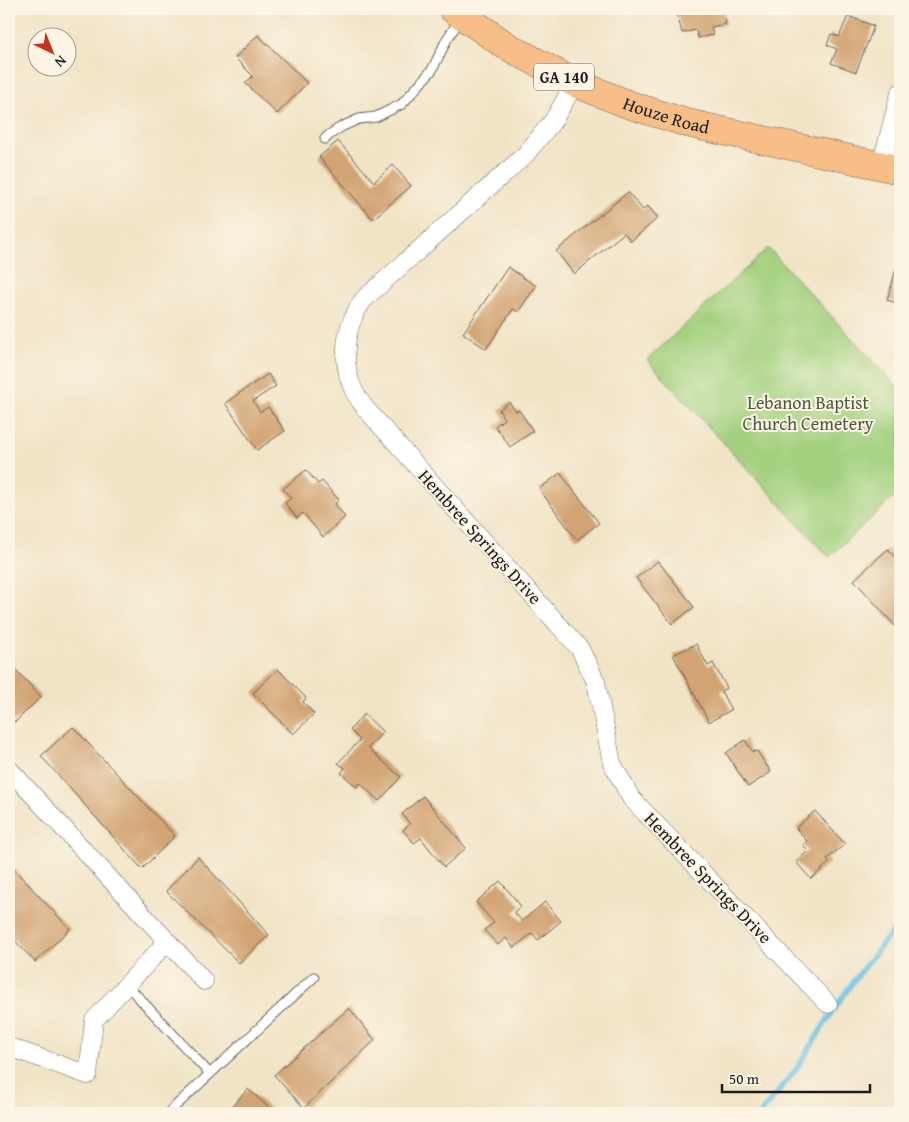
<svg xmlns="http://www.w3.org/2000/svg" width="909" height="1122" font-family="'Gentium Book Plus',serif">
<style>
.green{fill:#a3d17f;stroke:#60764e}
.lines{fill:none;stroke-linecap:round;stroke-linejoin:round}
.stream{stroke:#66c3e4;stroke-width:5.5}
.building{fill:#d2a473}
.lane-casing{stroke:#676258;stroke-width:11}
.street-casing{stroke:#676258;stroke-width:19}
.primary-casing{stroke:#676258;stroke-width:29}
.lane{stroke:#fff;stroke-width:9}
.street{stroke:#fff;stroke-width:18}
.primary{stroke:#f7be88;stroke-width:28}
.labels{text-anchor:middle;stroke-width:4;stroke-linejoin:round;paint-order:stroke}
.shield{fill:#fcf5e5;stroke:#5f5d58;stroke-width:1}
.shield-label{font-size:16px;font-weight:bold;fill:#1c1c1c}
.street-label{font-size:18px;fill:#1c1c1c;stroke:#fcf5e5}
.park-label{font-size:18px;fill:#4b5b3f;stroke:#fcf5e5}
</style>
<rect width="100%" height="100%" fill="#fcf5e5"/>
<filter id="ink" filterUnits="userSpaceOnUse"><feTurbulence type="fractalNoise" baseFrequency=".02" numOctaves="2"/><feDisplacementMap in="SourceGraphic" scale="10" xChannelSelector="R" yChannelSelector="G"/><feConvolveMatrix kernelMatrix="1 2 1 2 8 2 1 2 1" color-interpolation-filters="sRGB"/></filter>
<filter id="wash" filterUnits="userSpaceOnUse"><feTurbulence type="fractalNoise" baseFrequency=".0096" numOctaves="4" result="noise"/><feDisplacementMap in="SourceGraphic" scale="20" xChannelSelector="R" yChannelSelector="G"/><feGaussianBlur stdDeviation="1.12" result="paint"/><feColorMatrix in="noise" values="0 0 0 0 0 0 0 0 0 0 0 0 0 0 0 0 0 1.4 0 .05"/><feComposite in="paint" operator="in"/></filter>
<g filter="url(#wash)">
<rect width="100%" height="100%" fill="#f1e4c6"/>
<path class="green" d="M 768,248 L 900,390 L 900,491 L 829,557 L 647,360 Z"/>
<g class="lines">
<path class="stream" d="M 761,1113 L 797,1068 L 831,1014 L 855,979 L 900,922"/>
</g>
<g id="blocks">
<path class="building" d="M 676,9 L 723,9 L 726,24 L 711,27 L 713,35 L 698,38 L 696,30 L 682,33 Z
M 848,16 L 874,26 L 856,72 L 831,63 L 837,49 L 827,45 L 831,34 L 839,37 Z
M 258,35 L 307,83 L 277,114 L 245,83 L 253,76 L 235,58 Z
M 338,141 L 374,182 L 393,165 L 411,186 L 373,219 L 319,157 Z
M 628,192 L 643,210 L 648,206 L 658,218 L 631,241 L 624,233 L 574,274 L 556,251 Z
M 508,267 L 536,286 L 518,312 L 513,309 L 486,349 L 463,333 Z
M 896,269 L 900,270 L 900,304 L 887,300 Z
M 268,374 L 276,386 L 253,401 L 260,412 L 268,407 L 285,431 L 257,450 L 225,403 Z
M 509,402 L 516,411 L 519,410 L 533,431 L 510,447 L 495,426 L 504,419 L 499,410 Z
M 306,470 L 318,484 L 322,481 L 339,500 L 335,504 L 345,517 L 323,537 L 303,513 L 297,518 L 285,503 L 291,498 L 283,489 Z
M 560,473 L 599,523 L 577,540 L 539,489 Z
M 888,549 L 900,563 L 900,623 L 896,627 L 854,580 Z
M 658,561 L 694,607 L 672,624 L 636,578 Z
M 696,644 L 708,666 L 713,663 L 727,688 L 721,691 L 731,710 L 709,722 L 673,655 Z
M 9,662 L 41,697 L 15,722 L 9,716 Z
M 278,669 L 306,698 L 303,702 L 314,714 L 293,734 L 253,693 Z
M 364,714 L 383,732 L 368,748 L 401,777 L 379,801 L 360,783 L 357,787 L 341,773 L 345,768 L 338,763 L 360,740 L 350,730 Z
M 73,727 L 175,836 L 142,869 L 41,756 Z
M 745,740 L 753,752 L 757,751 L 771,772 L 748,787 L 726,753 Z
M 423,796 L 466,848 L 444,867 L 421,838 L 414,843 L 403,830 L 410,824 L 402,814 Z
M 815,811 L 845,844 L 827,859 L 830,862 L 811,879 L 796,862 L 808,851 L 803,845 L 807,841 L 796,828 Z
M 198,857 L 269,935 L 239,963 L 166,891 Z
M 9,864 L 70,929 L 35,962 L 9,934 Z
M 500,881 L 521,906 L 514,912 L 522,921 L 545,902 L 561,921 L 538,940 L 532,933 L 514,948 L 506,938 L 498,945 L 484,930 L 494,923 L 476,902 Z
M 349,1008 L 375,1040 L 304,1108 L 274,1075 Z
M 248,1089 L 275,1113 L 226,1113 Z"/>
</g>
</g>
<g filter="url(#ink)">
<use href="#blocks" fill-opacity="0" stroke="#676258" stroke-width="1"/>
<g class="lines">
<defs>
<path id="lane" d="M 325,139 L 329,135 L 341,127 L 359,119 L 376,117 L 402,104 L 432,70 L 447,39 L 461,18
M 127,985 L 210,1074
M 168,1113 L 314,977"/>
<path id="street" d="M 575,83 L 553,121 L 525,155 L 364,299 C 360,305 356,310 354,316 C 343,339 343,368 354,391 C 357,397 361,402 365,408 L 580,649 L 596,682 L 612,763 L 631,798 L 828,1004
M 881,166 L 900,93
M 9,769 L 204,981
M 9,1047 L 88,1075 L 94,1020 L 167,942"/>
<g id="primary">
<path id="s1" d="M 453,9 L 505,45 L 575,83 L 630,105 L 687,123 L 900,170"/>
</g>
</defs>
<use href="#lane" class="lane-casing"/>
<use href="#street" class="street-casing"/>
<use href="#primary" class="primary-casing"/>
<use href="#lane" class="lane"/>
<use href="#street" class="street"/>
<use href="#primary" class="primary"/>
</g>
</g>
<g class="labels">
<rect class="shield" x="534" y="63.5" width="60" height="27" rx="4"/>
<g class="shield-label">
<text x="564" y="83">GA 140</text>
</g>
<g class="street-label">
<text dy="6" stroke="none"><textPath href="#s1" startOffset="240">Houze Road</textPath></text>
<text transform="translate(480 537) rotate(48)" y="6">Hembree Springs Drive</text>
<text transform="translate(708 878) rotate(46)" y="6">Hembree Springs Drive</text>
</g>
<g class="park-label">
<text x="808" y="409">Lebanon Baptist<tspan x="808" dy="21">Church Cemetery</tspan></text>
</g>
</g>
<rect width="909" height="1122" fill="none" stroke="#fcf5e5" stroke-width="30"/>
<g transform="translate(52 52) rotate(137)"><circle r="24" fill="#fcf5e5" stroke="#a29e95"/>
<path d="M0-4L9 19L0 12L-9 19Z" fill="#c8321e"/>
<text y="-8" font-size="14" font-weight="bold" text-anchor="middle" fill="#1c1c1c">N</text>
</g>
<path d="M722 1084v8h148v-8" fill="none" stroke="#1c1c1c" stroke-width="2.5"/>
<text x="729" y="1084" font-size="15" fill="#1c1c1c" stroke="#fcf5e5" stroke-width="4" paint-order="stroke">50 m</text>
</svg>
